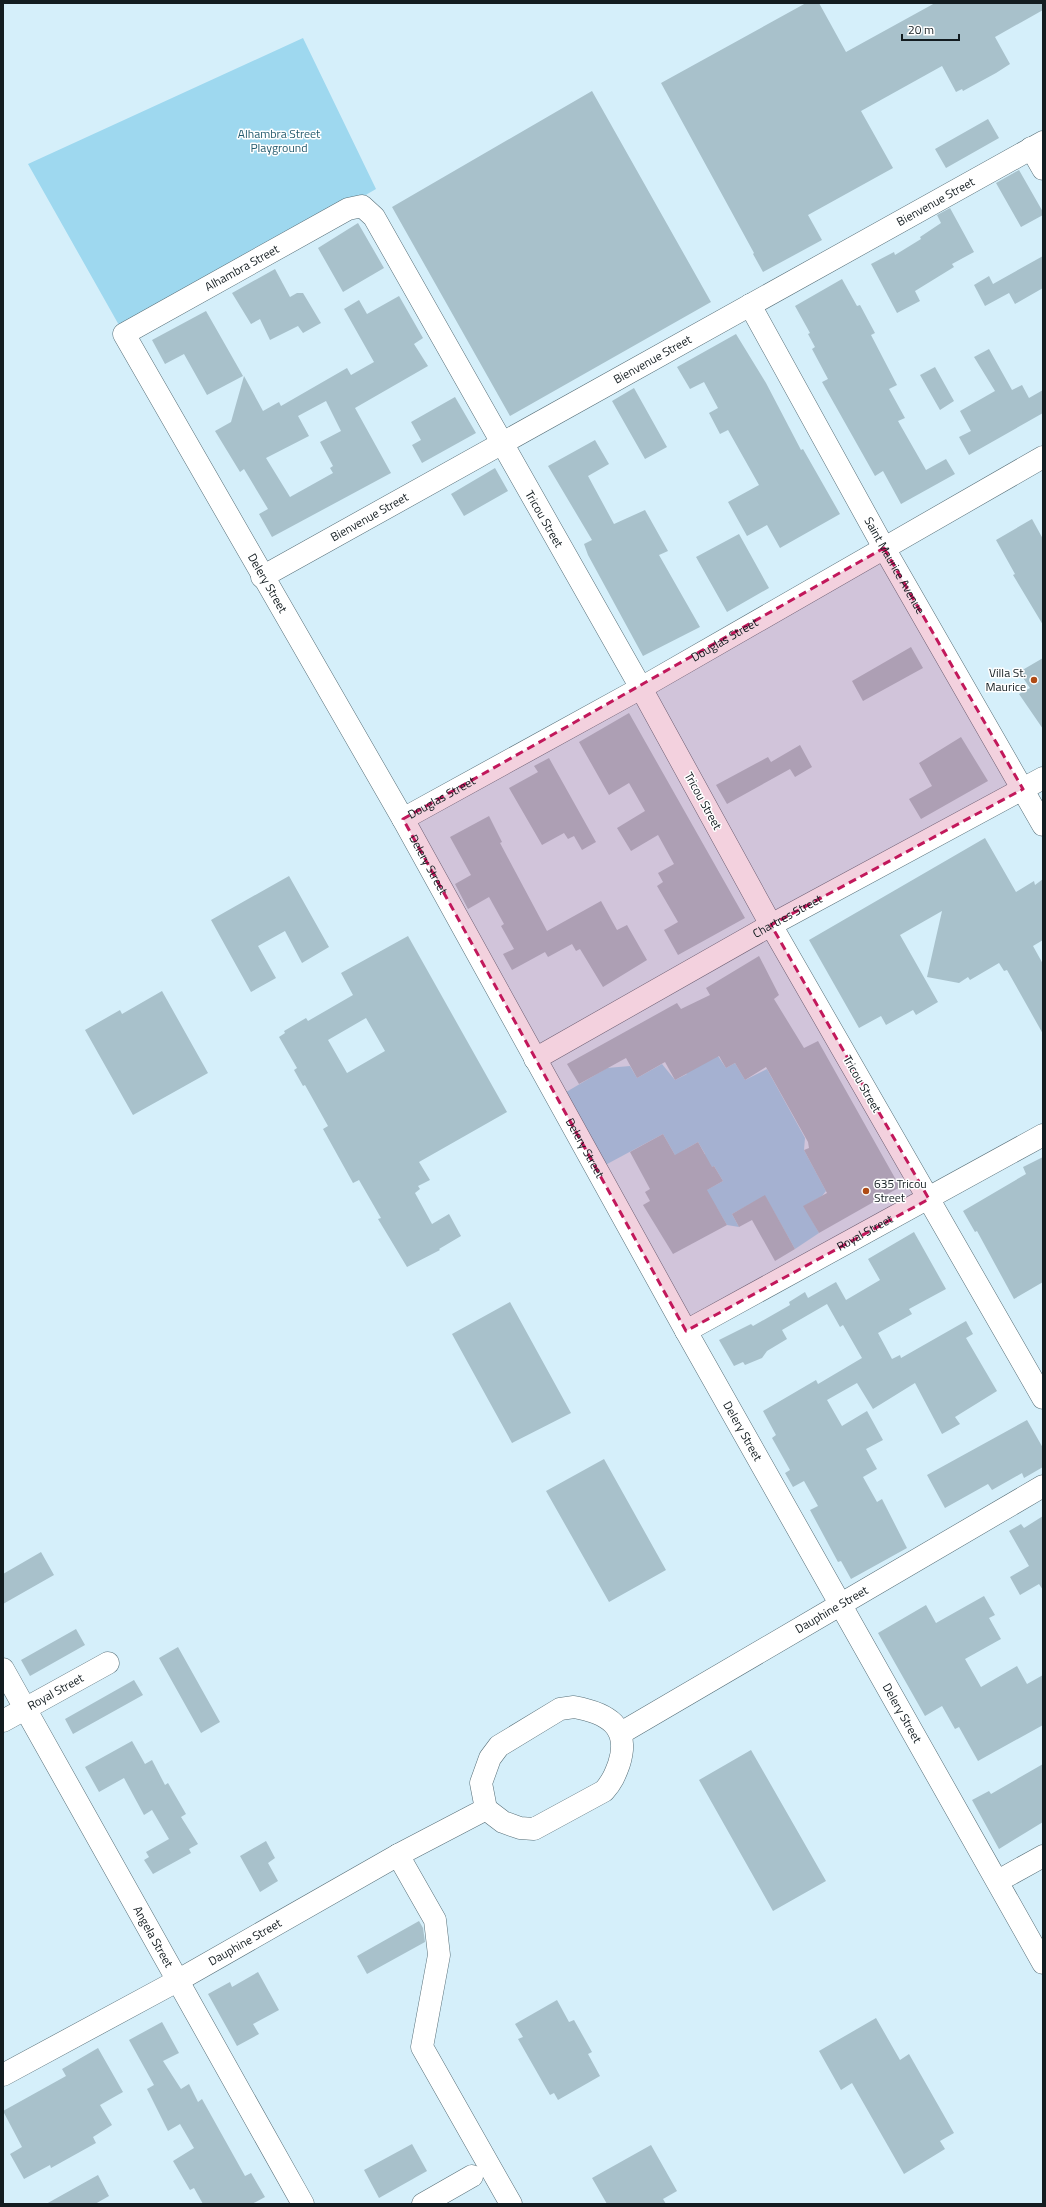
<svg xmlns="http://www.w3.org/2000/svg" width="1046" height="2207" font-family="'Titillium Web',sans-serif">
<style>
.green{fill:#9ed8ef}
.building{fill:#a8c1cb;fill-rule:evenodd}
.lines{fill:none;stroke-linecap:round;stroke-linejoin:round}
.street-casing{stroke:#576f78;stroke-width:23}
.street{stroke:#fff;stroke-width:22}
.marked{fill:#c2185b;fill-opacity:0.2;stroke:#c2185b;stroke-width:3;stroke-dasharray:8 5;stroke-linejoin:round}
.poi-dot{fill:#af4b15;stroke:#fff;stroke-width:1.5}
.labels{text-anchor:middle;stroke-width:3;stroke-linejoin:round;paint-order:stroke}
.park-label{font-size:12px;fill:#255c6f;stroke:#fff}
.street-label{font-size:12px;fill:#131c20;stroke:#fff}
.poi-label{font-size:12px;fill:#131c20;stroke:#fff;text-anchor:end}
</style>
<rect width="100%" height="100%" fill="#d5effa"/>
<path class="green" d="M 303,38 L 376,189 L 124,334 L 28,164 Z
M 714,1050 L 726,1068 L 735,1063 L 745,1080 L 767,1069 L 805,1138 L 804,1150 L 826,1191 L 822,1196 L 804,1206 L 819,1233 L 795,1249 L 765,1196 L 732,1214 L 739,1227 L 727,1225 L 717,1208 L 703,1192 L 723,1181 L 714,1166 L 694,1177 L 685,1169 L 705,1154 L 698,1142 L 684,1150 L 679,1162 L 663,1134 L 596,1170 L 556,1098 L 607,1068 L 630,1066 L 637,1078 L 662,1064 L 675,1080 L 687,1074 L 684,1067 Z"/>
<path class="building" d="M 806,3 L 819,3 L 846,52 L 935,3 L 1043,3 L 1043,10 L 995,37 L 1010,64 L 996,73 L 963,91 L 962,89 L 956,92 L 942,66 L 861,111 L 893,168 L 808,215 L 822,240 L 763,272 L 753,254 L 754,253 L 661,83 Z
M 592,91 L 711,302 L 510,416 L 392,207 Z
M 988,119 L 999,138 L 946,168 L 935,149 Z
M 1019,170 L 1043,212 L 1043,215 L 1021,227 L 996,183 Z
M 950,208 L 974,252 L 952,264 L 954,267 L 915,291 L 920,301 L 897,313 L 871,264 L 894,252 L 895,255 L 921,239 L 920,237 L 941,223 L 937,215 Z
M 358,223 L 384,268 L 343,292 L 318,248 Z
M 1043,256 L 1043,288 L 1015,304 L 1009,293 L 985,306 L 974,285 L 989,276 L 993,284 Z
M 275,269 L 290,297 L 297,293 L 303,293 L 321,323 L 303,333 L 298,326 L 270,340 L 260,319 L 251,324 L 232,293 Z
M 842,279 L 857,306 L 860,305 L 875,333 L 871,335 L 897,385 L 889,389 L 905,418 L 898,421 L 926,470 L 946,459 L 955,474 L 901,504 L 883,471 L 875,476 L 822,382 L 828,379 L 812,349 L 815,347 L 808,334 L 810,333 L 795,306 Z
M 399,296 L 423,338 L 414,344 L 428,366 L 355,408 L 391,473 L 272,537 L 259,514 L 268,509 L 244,469 L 240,472 L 215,431 L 231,422 L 244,376 L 263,411 L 279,402 L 281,406 L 347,368 L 351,375 L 374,362 L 344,309 L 359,300 L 367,314 ZM 326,401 L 341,431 L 320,442 L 333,466 L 330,468 L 333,473 L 290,497 L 266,458 L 309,436 L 298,416 Z
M 206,311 L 243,376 L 207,395 L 184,354 L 165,364 L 152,340 Z
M 736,334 L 766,383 L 801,450 L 803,449 L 840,514 L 780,548 L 767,525 L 747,536 L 728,502 L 759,485 L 728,430 L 720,434 L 709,413 L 718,408 L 704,382 L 690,389 L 677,367 Z
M 989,349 L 1012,390 L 1022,385 L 1029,398 L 1043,390 L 1043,413 L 969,455 L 959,437 L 971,431 L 960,411 L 995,391 L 974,357 Z
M 935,367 L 954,401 L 940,410 L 920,375 Z
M 634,388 L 667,447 L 645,459 L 612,401 Z
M 455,397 L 476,433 L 422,463 L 412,445 L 421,440 L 411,422 Z
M 595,440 L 609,464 L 588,476 L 614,524 L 645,510 L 668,551 L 659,555 L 700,627 L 643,656 L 588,555 L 584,544 L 592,540 L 548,466 Z
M 495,468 L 508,491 L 464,516 L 451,494 Z
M 1032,519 L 1043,539 L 1043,625 L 1013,575 L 1015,574 L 996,540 Z
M 739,534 L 769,588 L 727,612 L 696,557 Z
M 911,647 L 923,668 L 863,701 L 852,681 Z
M 1043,658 L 1043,729 L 1019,694 L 1030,688 L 1019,672 Z
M 629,713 L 745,918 L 678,955 L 664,930 L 678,922 L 657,886 L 663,882 L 658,873 L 674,864 L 658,835 L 631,851 L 617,828 L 645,811 L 629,783 L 609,795 L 579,742 Z
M 961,737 L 988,781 L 921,819 L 909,799 L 932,786 L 919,763 Z
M 800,745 L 812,767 L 795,777 L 790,769 L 727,804 L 716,785 L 768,757 L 771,762 Z
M 549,758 L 596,842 L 582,850 L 574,836 L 568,839 L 564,833 L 542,845 L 509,788 L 538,772 L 534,766 Z
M 489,816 L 502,842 L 500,843 L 547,931 L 601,901 L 617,930 L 627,925 L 647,960 L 603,987 L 580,949 L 576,951 L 572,944 L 548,957 L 545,952 L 512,970 L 503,954 L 514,949 L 501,926 L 504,924 L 489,897 L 468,909 L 455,884 L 471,875 L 450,837 Z
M 985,838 L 1016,892 L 1034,881 L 1035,885 L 1043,879 L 1043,940 L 1033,946 L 1043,964 L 1043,1034 L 1007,970 L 1004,971 L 999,963 L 970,980 L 968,977 L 959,983 L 927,977 L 942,911 L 900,935 L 938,1002 L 916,1015 L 913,1010 L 886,1025 L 881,1016 L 859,1028 L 809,940 Z
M 289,876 L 329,947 L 302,963 L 285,931 L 258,946 L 276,978 L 251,992 L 211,920 Z
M 408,936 L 507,1112 L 419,1162 L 430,1180 L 418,1186 L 420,1189 L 415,1193 L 432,1224 L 449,1214 L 461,1236 L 439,1249 L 440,1250 L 407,1267 L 378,1219 L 381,1218 L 359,1180 L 353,1183 L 323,1129 L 328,1126 L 305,1085 L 303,1086 L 294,1070 L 297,1068 L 279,1037 L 285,1033 L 284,1031 L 306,1018 L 308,1021 L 353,995 L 341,973 ZM 366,1018 L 385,1051 L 347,1073 L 328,1040 Z
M 759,956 L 779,995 L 774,999 L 804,1048 L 818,1041 L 900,1187 L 819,1233 L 803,1206 L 827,1193 L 804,1150 L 809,1148 L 808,1142 L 766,1067 L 745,1080 L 735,1063 L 726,1068 L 719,1056 L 675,1080 L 665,1062 L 637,1078 L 626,1058 L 579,1084 L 567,1064 L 677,1003 L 681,1009 L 710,995 L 706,988 Z
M 162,991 L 208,1073 L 133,1115 L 85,1030 L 120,1010 L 122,1014 Z
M 663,1134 L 675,1155 L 698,1142 L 712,1167 L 714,1166 L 723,1181 L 707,1190 L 727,1225 L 673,1254 L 643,1205 L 650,1201 L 645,1192 L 650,1189 L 630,1152 Z
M 1043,1157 L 1043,1282 L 1014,1299 L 977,1231 L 975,1232 L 963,1211 L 1026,1174 L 1023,1167 Z
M 765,1195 L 795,1249 L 775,1261 L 752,1220 L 739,1227 L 732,1214 Z
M 914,1232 L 946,1289 L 909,1309 L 912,1314 L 878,1333 L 892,1359 L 900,1355 L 901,1358 L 966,1321 L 973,1334 L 966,1338 L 997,1391 L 955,1417 L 960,1424 L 942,1434 L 915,1383 L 873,1409 L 857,1383 L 827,1400 L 842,1426 L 867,1411 L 883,1440 L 866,1449 L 877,1469 L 863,1477 L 877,1502 L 882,1499 L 907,1548 L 851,1579 L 841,1561 L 838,1562 L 810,1510 L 818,1506 L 804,1481 L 793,1487 L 785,1473 L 790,1470 L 772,1438 L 776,1435 L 763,1411 L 816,1380 L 818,1384 L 862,1358 L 843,1325 L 840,1327 L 827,1304 L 782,1330 L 787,1339 L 767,1351 L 762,1358 L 745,1365 L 743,1362 L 734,1366 L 719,1340 L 751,1324 L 753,1326 L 790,1305 L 789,1302 L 805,1292 L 808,1298 L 836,1282 L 846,1300 L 880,1280 L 868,1259 Z
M 510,1302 L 571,1413 L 512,1443 L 452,1334 Z
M 1027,1420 L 1043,1448 L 1043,1467 L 1024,1478 L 1022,1473 L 992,1490 L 988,1484 L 945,1508 L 927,1475 Z
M 604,1459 L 666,1570 L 609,1602 L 546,1491 Z
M 1043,1516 L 1043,1590 L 1039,1584 L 1020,1595 L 1010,1577 L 1029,1566 L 1009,1531 L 1021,1524 L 1024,1528 Z
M 41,1552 L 54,1575 L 3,1604 L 3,1574 Z
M 984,1596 L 995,1615 L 989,1618 L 1001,1639 L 965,1659 L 981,1687 L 1017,1666 L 1027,1684 L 1043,1675 L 1043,1725 L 978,1761 L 959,1727 L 955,1729 L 942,1706 L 925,1716 L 878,1633 L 926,1605 L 936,1623 Z
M 76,1629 L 85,1645 L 30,1676 L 21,1660 Z
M 178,1647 L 220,1722 L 201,1733 L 159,1658 Z
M 134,1680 L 143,1695 L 73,1734 L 65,1719 Z
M 132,1741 L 145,1764 L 152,1760 L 165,1785 L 168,1783 L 186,1814 L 181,1817 L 198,1844 L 189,1849 L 191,1853 L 153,1874 L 144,1860 L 149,1857 L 146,1852 L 169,1839 L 152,1810 L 144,1815 L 124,1778 L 99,1792 L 85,1767 Z
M 751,1750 L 826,1881 L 773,1911 L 699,1780 Z
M 1043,1764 L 1043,1822 L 999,1849 L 972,1800 L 989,1791 L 991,1794 Z
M 266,1841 L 275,1858 L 268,1863 L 278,1881 L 260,1892 L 240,1856 Z
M 419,1921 L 423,1928 L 425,1942 L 367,1974 L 357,1956 Z
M 258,1972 L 279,2010 L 253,2024 L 259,2034 L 237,2046 L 208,1994 L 230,1982 L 232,1987 Z
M 557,2000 L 569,2022 L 574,2020 L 592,2052 L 588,2054 L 600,2076 L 558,2100 L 554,2093 L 550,2095 L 518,2039 L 523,2037 L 515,2024 Z
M 876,2018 L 900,2060 L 909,2054 L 954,2133 L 940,2141 L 945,2149 L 904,2174 L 852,2083 L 841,2090 L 819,2051 Z
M 162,2022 L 179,2053 L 163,2061 L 181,2089 L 189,2084 L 198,2102 L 202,2099 L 245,2176 L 251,2173 L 265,2197 L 252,2204 L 203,2204 L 194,2188 L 190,2190 L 173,2161 L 194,2148 L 180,2124 L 168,2131 L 147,2089 L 154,2085 L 129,2040 Z
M 98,2048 L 123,2092 L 100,2105 L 112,2125 L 93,2137 L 96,2143 L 51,2168 L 50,2165 L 24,2179 L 10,2154 L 22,2147 L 3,2111 L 66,2076 L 62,2069 Z
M 412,2144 L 427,2171 L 379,2198 L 364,2170 Z
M 651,2145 L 677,2191 L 663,2199 L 666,2204 L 607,2204 L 592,2178 Z
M 98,2175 L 109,2196 L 95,2204 L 46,2204 Z"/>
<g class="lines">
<defs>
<g id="street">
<path d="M 1031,148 L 1043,169"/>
<path id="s1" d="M 750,305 L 884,548 L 1043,825"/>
<path id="s2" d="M 262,577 L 1043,142"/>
<path id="s3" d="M 403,819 L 641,688 L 1043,457"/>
<path id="s4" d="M 535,1059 L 771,925 L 1043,778"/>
<path id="s5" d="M 686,1331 L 1043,1135"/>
<path id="s6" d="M 1043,1398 L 771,925 L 641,688 L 374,217 L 362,206 L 348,209 L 124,334 L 403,819 L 686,1331 L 1043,1963"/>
<path id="s7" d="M 3,1669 L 303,2204"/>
<path d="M 574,1707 C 607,1713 631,1726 619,1764 C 615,1775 612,1782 604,1791 L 534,1829 L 520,1828 L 503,1822 L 486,1809 L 481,1783 L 490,1758 L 499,1746 L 560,1709 Z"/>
<path id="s8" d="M 3,1721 L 108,1663"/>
<path id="s9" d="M 621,1733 C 761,1650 903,1569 1043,1486"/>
<path d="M 398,1855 L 435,1920 L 439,1955 L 422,2047 L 511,2204"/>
<path d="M 998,1881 L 1043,1856"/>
<path id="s10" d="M 3,2075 L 177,1981 L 398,1855 L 486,1809"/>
<path d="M 423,2204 L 472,2176"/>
</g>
</defs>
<use href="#street" class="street-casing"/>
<use href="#street" class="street"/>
</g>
<path class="marked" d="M 884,548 L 1023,789 L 771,925 L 929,1199 L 686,1331 L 403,819 Z"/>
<g class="poi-dot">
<circle cx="1034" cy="680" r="4"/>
<circle cx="866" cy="1191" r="4"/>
</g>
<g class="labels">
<g class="park-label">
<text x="279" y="138">Alhambra Street<tspan x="279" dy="14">Playground</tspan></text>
</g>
<g class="street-label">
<text dy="4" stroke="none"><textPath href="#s2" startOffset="771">Bienvenue Street</textPath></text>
<text transform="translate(242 268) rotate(-29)" y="4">Alhambra Street</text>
<text dy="4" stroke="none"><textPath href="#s2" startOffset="447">Bienvenue Street</textPath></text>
<text dy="4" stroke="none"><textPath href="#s2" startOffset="123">Bienvenue Street</textPath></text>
<text transform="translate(544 519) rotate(60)" y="4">Tricou Street</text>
<text dy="4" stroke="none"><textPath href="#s1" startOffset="298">Saint Maurice Avenue</textPath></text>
<text dy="4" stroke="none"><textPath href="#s6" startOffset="1932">Delery Street</textPath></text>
<text dy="4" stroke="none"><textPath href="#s3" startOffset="368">Douglas Street</textPath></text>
<text dy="4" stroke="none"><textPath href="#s3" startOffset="44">Douglas Street</textPath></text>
<text transform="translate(703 801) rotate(61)" y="4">Tricou Street</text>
<text dy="4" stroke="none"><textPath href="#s6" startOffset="2256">Delery Street</textPath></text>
<text dy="4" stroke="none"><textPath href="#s4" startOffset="290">Chartres Street</textPath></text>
<text transform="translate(862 1084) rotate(60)" y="4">Tricou Street</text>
<text dy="4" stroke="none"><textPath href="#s6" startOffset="2580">Delery Street</textPath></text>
<text dy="4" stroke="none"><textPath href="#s5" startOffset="204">Royal Street</textPath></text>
<text dy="4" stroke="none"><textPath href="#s6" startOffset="2904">Delery Street</textPath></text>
<text dy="4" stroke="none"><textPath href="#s9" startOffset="244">Dauphine Street</textPath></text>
<text dy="4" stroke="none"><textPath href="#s8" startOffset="60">Royal Street</textPath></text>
<text dy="4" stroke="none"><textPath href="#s6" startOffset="3228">Delery Street</textPath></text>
<text dy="4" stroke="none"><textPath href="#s7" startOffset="307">Angela Street</textPath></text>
<text dy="4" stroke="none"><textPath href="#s10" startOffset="276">Dauphine Street</textPath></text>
</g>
<g class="poi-label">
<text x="1026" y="677">Villa St.<tspan x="1026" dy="14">Maurice</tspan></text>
<text x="874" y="1188" text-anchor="start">635 Tricou<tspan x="874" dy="14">Street</tspan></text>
</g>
</g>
<rect width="1046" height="2207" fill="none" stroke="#131c20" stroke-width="8"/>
<path d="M902 34v6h57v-6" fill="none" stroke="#131c20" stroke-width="2"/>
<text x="908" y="34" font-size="12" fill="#131c20" stroke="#ffffff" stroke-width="3" paint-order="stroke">20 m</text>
</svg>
